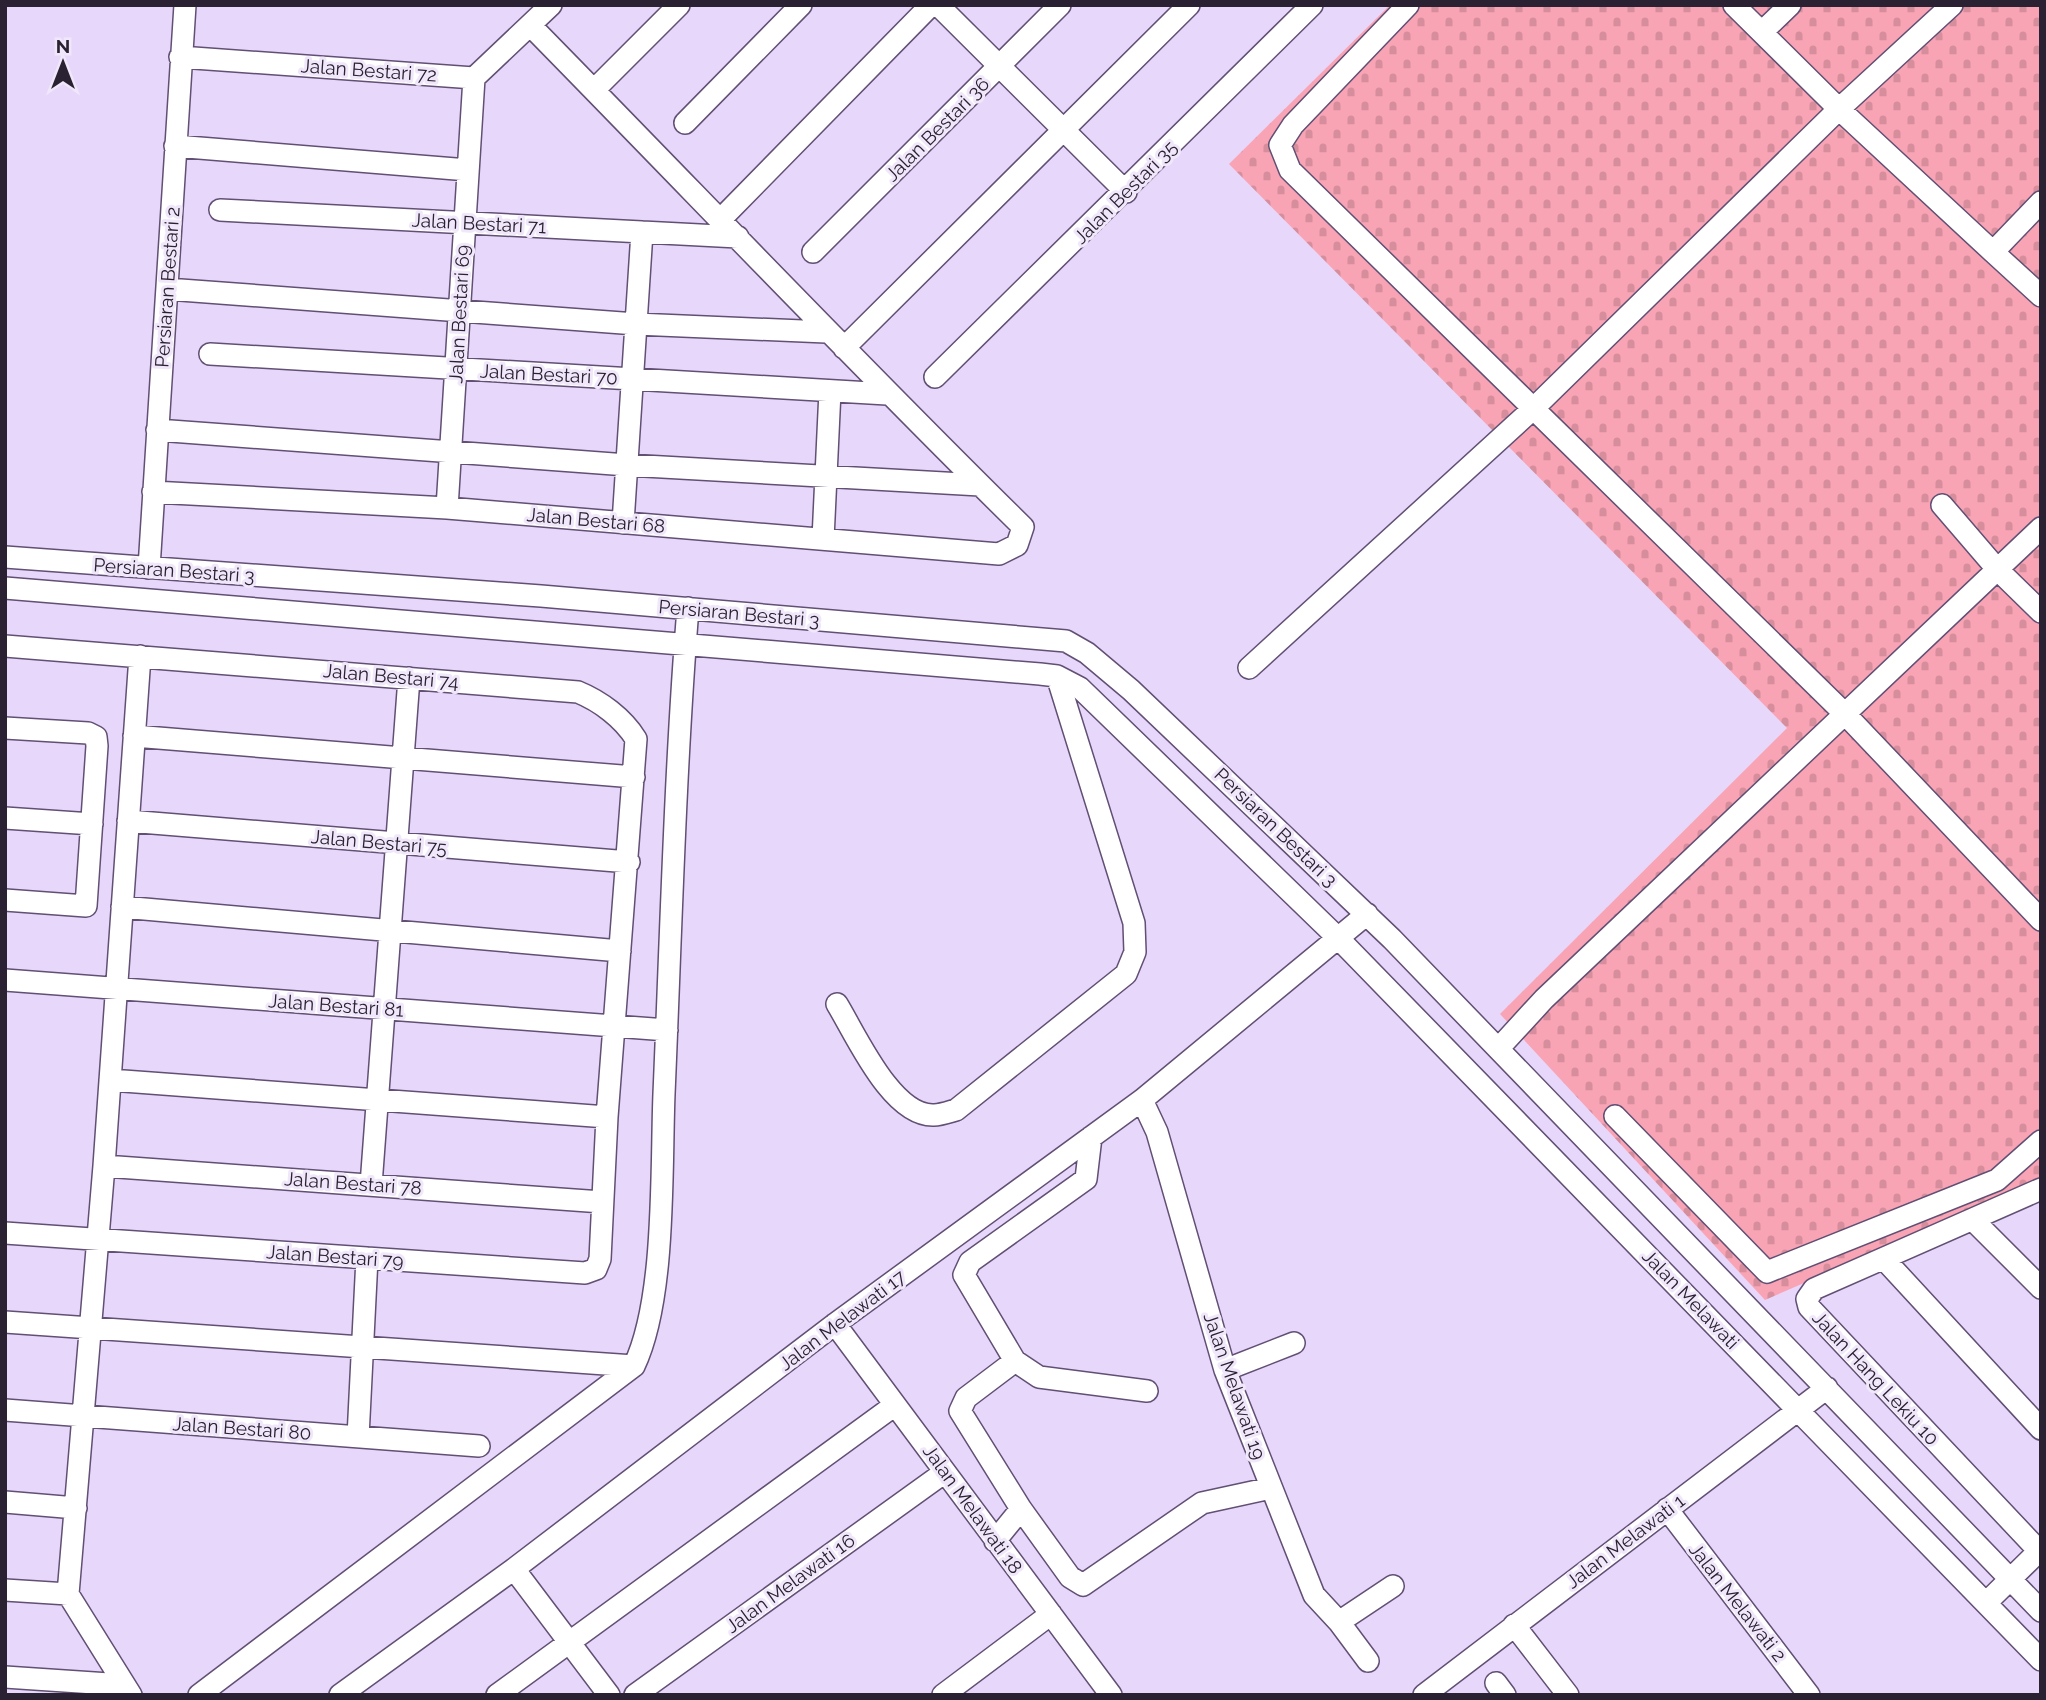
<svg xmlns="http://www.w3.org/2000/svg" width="2046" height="1700" font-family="Raleway,sans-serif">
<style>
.cemetery{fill:url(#cemetery-stones)}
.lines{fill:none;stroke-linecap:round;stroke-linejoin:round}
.minor-casing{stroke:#614f74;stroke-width:24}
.minor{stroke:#fff;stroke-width:21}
.labels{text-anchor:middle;stroke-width:6;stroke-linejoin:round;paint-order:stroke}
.street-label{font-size:19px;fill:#2a2232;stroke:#f0e8fa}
</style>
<defs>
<pattern id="cemetery-stones" width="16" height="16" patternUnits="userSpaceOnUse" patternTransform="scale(1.75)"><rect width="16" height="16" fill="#f9a4b5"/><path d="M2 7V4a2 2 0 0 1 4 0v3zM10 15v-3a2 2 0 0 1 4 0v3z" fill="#d68d9c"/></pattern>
</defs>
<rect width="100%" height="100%" fill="#e7d7fa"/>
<path class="cemetery" d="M 1390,5 L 2041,5 L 2041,1180 L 1765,1300 L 1500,1014 L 1787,728 L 1229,164 Z"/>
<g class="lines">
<defs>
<path id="minor" d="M 938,5 L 1126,192
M 1408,5 L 1293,125 L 1280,145 L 1290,170 L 1846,715 L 2041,920
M 1952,5 L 1839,109 L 1993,252
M 1763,31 L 1790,5
M 180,57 L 474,78 L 551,5
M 594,90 L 679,5
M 685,123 L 801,5
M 175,146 L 468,170
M 2041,202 L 1993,252 L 2041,296
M 220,210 L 738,237
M 721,219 L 931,5
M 813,252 L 1060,5
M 167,289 L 636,324 L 826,332
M 844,348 L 1189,5
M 210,354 L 887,394
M 935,377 L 1312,5
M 157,430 L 627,465 L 980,485
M 153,492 L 447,508 L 999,554 L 1017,545 L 1023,527 C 856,363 695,193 531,26
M 1942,505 L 1997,569 L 2041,612
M 447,508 L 474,78
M 623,523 L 642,232
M 823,539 L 830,391
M 5,557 L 541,596 L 1066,641 L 1087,653 L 1131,690 L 1392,939 L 2041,1611
M 149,568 L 185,5
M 5,588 L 1040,674 L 1057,676 L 1080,688 L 1339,939 L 2041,1660
M 5,646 L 578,692 C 600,701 623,718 636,739 L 607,1117 L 600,1259 L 596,1269 L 585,1273 L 5,1233
M 1249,668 L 1535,407 L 1839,109 L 1734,5
M 5,728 L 88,733 L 96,737 L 97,746 L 86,906 L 5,900
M 134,736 L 634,777
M 5,818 L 92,824
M 128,821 L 629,862
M 122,907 L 620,951
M 5,980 L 667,1030
M 837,1004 C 856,1035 892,1117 934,1115 C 941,1115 949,1112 956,1110 L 1126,974 L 1135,952 L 1134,923 L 1057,676
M 1499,1048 L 1544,999 L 2041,528
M 110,1080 L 607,1117
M 1142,1100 L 1157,1132 L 1225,1370 L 1314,1595 L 1339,1622 L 1393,1586
M 1615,1116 L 1767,1272 L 1997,1180 L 2041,1141
M 1091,1137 L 1086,1179 L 970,1262 L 964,1275 L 1015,1361 L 1039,1377 L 1147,1391
M 104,1166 L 602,1202
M 371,1185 L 409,678
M 2041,1189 L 1814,1289 L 1807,1299 L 1809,1307 L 2041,1553
M 1973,1220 L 2041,1288
M 1884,1259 L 2041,1429
M 5,1322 L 634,1366
M 835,1324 L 1111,1695
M 1015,1361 L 966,1398 L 960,1411 L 1021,1509 L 1070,1577 L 1083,1585 L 1202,1503 L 1271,1488
M 1225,1370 L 1294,1343
M 5,1410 L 479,1446
M 358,1437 L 367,1258
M 5,1502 L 76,1508
M 1667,1509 L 1809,1695
M 995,1541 L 1021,1509
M 514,1569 L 609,1695
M 5,1590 L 68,1594
M 1987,1602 L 2041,1549
M 1339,1622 L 1368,1661
M 1514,1625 L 1568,1695
M 5,1677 L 124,1685
M 1496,1683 L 1505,1695
M 131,1695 L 68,1594 L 104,1166 L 140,656
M 199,1695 L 634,1366 C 666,1299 661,1170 664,1094 C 671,932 675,770 688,608
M 340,1695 L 514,1569 L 835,1324 L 1142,1100 L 1367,914
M 497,1695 L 895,1405
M 635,1695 L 945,1472
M 943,1695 L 1051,1614
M 1424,1695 L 1827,1388"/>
</defs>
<use href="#minor" class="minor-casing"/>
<use href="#minor" class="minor"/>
</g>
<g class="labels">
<g class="street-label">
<text transform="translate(369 70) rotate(4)" y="7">Jalan Bestari 72</text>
<text transform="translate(937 129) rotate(-45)" y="7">Jalan Bestari 36</text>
<text transform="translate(1125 192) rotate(-45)" y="7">Jalan Bestari 35</text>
<text transform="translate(479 223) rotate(3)" y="7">Jalan Bestari 71</text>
<text transform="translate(167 287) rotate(-86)" y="7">Persiaran Bestari 2</text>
<text transform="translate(459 314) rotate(-87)" y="7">Jalan Bestari 69</text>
<text transform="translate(549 374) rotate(3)" y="7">Jalan Bestari 70</text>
<text transform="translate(596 520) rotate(5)" y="7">Jalan Bestari 68</text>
<text transform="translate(174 570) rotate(4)" y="7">Persiaran Bestari 3</text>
<text transform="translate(739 613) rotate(5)" y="7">Persiaran Bestari 3</text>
<text transform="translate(391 676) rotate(5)" y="7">Jalan Bestari 74</text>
<text transform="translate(1276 827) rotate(44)" y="7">Persiaran Bestari 3</text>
<text transform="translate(379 842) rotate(5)" y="7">Jalan Bestari 75</text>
<text transform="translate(336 1005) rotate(4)" y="7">Jalan Bestari 81</text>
<text transform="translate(353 1183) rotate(4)" y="7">Jalan Bestari 78</text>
<text transform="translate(335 1256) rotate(4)" y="7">Jalan Bestari 79</text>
<text transform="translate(1691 1299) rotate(46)" y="7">Jalan Melawati</text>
<text transform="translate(842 1320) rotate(-37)" y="7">Jalan Melawati 17</text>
<text transform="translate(1876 1378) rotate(47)" y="7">Jalan Hang Lekiu 10</text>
<text transform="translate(1235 1386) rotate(71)" y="7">Jalan Melawati 19</text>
<text transform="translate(242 1428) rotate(4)" y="7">Jalan Bestari 80</text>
<text transform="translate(973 1509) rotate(54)" y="7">Jalan Melawati 18</text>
<text transform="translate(1625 1541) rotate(-37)" y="7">Jalan Melawati 1</text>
<text transform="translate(790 1583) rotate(-36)" y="7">Jalan Melawati 16</text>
<text transform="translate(1738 1602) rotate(52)" y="7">Jalan Melawati 2</text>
</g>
</g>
<rect width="2046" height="1700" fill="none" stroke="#2a2232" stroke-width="14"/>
<g transform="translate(63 63)" stroke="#f0e8fa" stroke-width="5" paint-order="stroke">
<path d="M0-5L12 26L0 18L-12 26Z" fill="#2a2232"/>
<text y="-10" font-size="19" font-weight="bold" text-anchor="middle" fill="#2a2232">N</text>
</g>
</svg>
